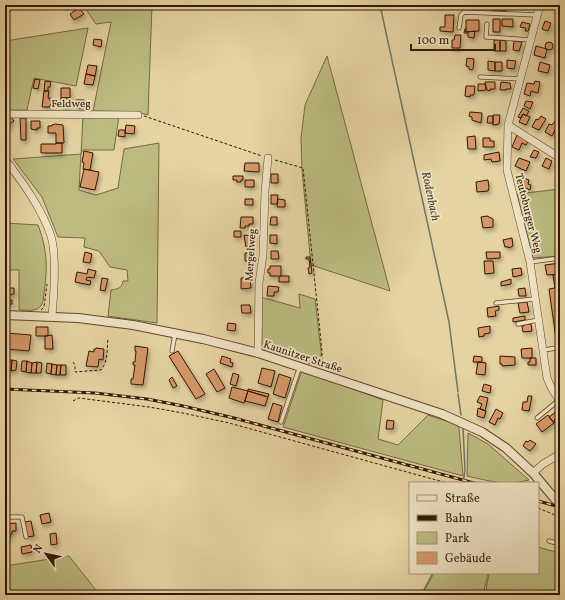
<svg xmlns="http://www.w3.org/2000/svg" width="565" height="600" font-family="Vollkorn,serif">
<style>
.green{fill:#bbbb80;stroke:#776940}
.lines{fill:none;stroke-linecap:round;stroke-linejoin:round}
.stream{stroke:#6e7766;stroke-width:1.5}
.building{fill:#d69767;stroke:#331700;filter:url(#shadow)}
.service-casing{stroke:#604628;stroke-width:5}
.minor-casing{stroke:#604628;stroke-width:8}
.tertiary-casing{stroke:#604628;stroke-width:10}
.path{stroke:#331700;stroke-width:1;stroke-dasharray:3 2;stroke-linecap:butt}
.service{stroke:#eee2c3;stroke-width:3.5}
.minor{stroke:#eee2c3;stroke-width:7}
.tertiary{stroke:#eee2c3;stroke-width:8}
.rail-casing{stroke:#331700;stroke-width:3}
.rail{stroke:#eee2c3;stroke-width:1.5;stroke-dasharray:4.5;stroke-linecap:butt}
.labels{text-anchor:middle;stroke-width:3.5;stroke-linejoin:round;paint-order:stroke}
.street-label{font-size:11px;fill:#331700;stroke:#eee2c3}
.water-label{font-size:12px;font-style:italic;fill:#514733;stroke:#eee2c3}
</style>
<defs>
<filter id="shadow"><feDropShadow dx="2" dy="3" stdDeviation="2" flood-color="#0004"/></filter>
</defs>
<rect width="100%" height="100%" fill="#e5d3a2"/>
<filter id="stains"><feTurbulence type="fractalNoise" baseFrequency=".005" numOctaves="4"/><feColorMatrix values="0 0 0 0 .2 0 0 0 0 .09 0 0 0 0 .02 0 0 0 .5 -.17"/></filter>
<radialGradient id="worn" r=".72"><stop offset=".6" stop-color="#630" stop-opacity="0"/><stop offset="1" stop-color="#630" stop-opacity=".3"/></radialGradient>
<path class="green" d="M 83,5 L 152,5 L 148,115 C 131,110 111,112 93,111 L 111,22 L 96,24 Z
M 88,28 L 76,86 L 34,78 L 27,110 L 5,110 L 5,41 Z
M 327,56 L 390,291 L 311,265 L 302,170 L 301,138 L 305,105 Z
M 83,116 L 119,116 L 114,150 L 83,150 L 81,154 L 79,190 L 96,195 L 118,188 L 124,149 L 159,143 L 157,323 L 108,316 L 111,290 C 118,289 122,288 123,281 L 128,281 L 127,270 L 110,267 L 99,251 L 84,247 L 85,238 L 58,237 L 42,197 L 13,159 L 81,154 Z
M 560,189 L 560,256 L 533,258 L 517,194 Z
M 5,223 L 38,225 C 49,254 47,272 43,301 C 40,313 29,310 19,310 L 19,270 L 5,270 Z
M 299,294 L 315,299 L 321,351 L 321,367 L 262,348 L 261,297 L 300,308 Z
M 302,370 L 383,400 L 378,439 L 398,445 L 428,415 L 455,424 L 459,428 L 463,476 L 283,427 Z
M 468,433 L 488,444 L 529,480 C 506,486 489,481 467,476 Z
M 538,547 L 560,553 L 560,595 L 485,595 L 489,573 L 538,573 Z
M 69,556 L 100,595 L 5,595 L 5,566 Z
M 434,573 L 488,573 L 483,595 L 422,595 Z"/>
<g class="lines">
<path class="stream" d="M 380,5 L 449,322 L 458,392
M 458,394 L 461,415
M 463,427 L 465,470 L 463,483
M 421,595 L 433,573"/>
</g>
<path class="building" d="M 493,6 L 507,6 L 506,11 L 493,11 Z
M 79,8 L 84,14 L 74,20 L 70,14 Z
M 445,15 L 454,15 L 453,32 L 440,31 L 440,27 L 445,27 Z
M 493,19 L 500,19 L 500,32 L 493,32 Z
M 502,19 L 513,19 L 513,27 L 502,26 Z
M 466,20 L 479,20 L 479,31 L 466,32 Z
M 545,21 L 551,23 L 548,31 L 542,29 Z
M 522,22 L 530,24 L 528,31 L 525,31 L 526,28 L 520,27 Z
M 465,29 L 466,29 L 466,32 L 475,31 L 474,38 L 468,37 L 468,33 L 464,33 Z
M 455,35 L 461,35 L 460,48 L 452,48 L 452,40 L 454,40 Z
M 94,39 L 102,40 L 101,47 L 93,45 Z
M 494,40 L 500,40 L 500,51 L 494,51 Z
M 500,40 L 506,41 L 506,51 L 500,51 Z
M 514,41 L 522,42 L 519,51 L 513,50 Z
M545 46a4 4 0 1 1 8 0a4 4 0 1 1-8 0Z
M 536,46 L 547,49 L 545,58 L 534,55 Z
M 467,58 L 474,59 L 473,69 L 472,70 L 469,69 L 469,67 L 466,66 Z
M 507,60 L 516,61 L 514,69 L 507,68 Z
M 488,61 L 495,62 L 495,71 L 488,70 Z
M 495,62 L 502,62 L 502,71 L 495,71 Z
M 540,62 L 550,65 L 548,73 L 538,71 Z
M 88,65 L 97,66 L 95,76 L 86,74 Z
M 86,74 L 95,76 L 93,85 L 84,84 Z
M 35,79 L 40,80 L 38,89 L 33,88 Z
M 45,81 L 51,82 L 50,87 L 48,87 L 48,91 L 44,91 Z
M 535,81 L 540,82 L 538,93 L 531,91 L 530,96 L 524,94 L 527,83 L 534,84 Z
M 485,82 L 495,82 L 495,89 L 490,89 L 490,91 L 487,90 Z
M 501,82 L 510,83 L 511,89 L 506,89 L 506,90 L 500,90 Z
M 478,84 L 485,84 L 486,90 L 478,91 Z
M 466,86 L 475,86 L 474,95 L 470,95 L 470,97 L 465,96 Z
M 61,88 L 70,88 L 70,98 L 61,98 Z
M 44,91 L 49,91 L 48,98 L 50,98 L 50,101 L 53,101 L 53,105 L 50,105 L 50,107 L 42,107 Z
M 61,98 L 70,98 L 70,107 L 61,107 Z
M 76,100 L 84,100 L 84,108 L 76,108 Z
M 526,101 L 533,102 L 530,109 L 524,106 Z
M 523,108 L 529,111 L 526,116 L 523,114 L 521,118 L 518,117 Z
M 470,112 L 482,113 L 481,123 L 472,120 L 472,117 L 469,116 Z
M 523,114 L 530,117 L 526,125 L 519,122 Z
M 493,115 L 500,115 L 499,124 L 493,125 Z
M 488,116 L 493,116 L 493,123 L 487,123 Z
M 541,116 L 546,119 L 539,130 L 532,127 L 536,119 L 538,120 Z
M 11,117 L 14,121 L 9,124 L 10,125 L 8,127 L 9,128 L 5,129 L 5,119 L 7,120 Z
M 20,118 L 26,118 L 26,140 L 21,140 Z
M 31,121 L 40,121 L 40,128 L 37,128 L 37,130 L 31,129 Z
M 555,121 L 558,124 L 552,136 L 545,132 L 549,124 L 552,125 Z
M 55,124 L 63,125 L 64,143 L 56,143 L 56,133 L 48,133 L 48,126 L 52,126 L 52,125 Z
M 126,125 L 135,126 L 134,134 L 125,133 Z
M 119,130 L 125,130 L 125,137 L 118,136 Z
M 517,135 L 528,141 L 526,145 L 522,143 L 519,150 L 512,147 Z
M 475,136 L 476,149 L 468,149 L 467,137 Z
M 483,138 L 490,138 L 490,141 L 494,141 L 494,147 L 483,147 Z
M 56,143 L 62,143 L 62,153 L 41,153 L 41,144 L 56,144 Z
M 534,150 L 539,152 L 536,158 L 530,157 Z
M 84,151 L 93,153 L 90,170 L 83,169 L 84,163 L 82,162 Z
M 499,152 L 500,161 L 492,162 L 491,159 L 484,160 L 484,155 Z
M 519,158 L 530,162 L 526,171 L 515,166 Z
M 546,158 L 552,161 L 549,169 L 542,166 Z
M 245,163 L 259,163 L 259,172 L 244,171 Z
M 84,169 L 99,172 L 95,190 L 80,187 Z
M 271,174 L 278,174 L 278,183 L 271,183 Z
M 233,176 L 243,176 L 243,180 L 241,180 L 241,182 L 237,182 L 237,180 L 233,180 Z
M 519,176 L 529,180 L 528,184 L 531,185 L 530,190 L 519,185 L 520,182 L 517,180 Z
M 245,180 L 254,180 L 254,187 L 245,187 Z
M 488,180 L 489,188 L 488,191 L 477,192 L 476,182 Z
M 271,195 L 278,195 L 277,204 L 271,204 Z
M 245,199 L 253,199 L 253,205 L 245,205 Z
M 278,199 L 285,200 L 285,207 L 277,207 Z
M 487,216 L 493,219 L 493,227 L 483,228 L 481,217 Z
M 241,217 L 253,217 L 253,224 L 249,224 L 249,226 L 245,226 L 245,228 L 240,228 Z
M 271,217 L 277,217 L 277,225 L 270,225 Z
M 234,231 L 241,231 L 241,237 L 234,237 Z
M 244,235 L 253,236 L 253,242 L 250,242 L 250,247 L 246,247 Z
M 270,235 L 277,235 L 277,244 L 270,243 Z
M 512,238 L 513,246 L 509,248 L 509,247 L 505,247 L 503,240 Z
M 271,251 L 278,251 L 279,259 L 271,259 Z
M 85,252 L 92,254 L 90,263 L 83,262 Z
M 486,252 L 500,252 L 500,258 L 487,259 Z
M 245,253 L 252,253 L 251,261 L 245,261 Z
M 306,257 L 310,257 L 312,273 L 309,274 L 308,268 L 310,267 L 309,259 L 306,259 Z
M 484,261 L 493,261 L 494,273 L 485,274 Z
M 560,263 L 560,274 L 547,275 L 545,265 Z
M 270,266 L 281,266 L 281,276 L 270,276 L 270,273 L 268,273 L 268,269 L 270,269 Z
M 521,268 L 522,275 L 513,277 L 512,269 Z
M 88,269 L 96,271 L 94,278 L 87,277 L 86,280 L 91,281 L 90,285 L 75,282 L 77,272 L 87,274 Z
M 560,274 L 560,367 L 549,289 L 555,288 L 553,275 Z
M 281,276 L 289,276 L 289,282 L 279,282 L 279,277 Z
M 250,277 L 251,288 L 241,289 L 241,278 Z
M 102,278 L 108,279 L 105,291 L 100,290 Z
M 511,279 L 511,284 L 501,286 L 501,282 Z
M 268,286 L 279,287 L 278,292 L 274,292 L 274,296 L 267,296 Z
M 5,288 L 14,288 L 14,294 L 5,296 Z
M 525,288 L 526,296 L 519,296 L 518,289 Z
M 5,296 L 9,296 L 9,300 L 12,300 L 12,304 L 5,304 Z
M 527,302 L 529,312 L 520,313 L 518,303 Z
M 241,305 L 250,305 L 251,313 L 242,313 Z
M 499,306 L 499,310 L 495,311 L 496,316 L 488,317 L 487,308 Z
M 525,316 L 525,320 L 513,322 L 513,318 Z
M 228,323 L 236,324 L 235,331 L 227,330 Z
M 524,324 L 531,324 L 532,331 L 523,332 L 522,326 L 524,326 Z
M 490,326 L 490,333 L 484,334 L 484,336 L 479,337 L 478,328 Z
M 36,327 L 48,327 L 48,336 L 36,336 Z
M 5,333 L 31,335 L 29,351 L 5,349 Z
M 52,335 L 53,349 L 45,349 L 45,336 Z
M 135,346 L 148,348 L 143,385 L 131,384 L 131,379 L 133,379 L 135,365 L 133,365 L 133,362 L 135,362 L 136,351 L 135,351 Z
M 96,348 L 104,349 L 103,360 L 99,359 L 98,367 L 86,366 L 89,351 L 94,352 L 94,349 L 96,349 Z
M 532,348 L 532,358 L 522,358 L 521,349 Z
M 178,351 L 205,394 L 196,399 L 169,356 Z
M 222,356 L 231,359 L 230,362 L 233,363 L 232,367 L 220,363 Z
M 474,356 L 482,357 L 482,362 L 473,362 Z
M 500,356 L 515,357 L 515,365 L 502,366 L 502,364 L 500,364 Z
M 530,358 L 536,358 L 536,365 L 528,365 L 528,362 L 530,362 Z
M 7,360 L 12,360 L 11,371 L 6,370 L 6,373 Z
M 12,360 L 17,361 L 16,370 L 11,371 Z
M 22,361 L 27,361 L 26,372 L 21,371 Z
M 27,361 L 32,363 L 31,373 L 26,372 Z
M 37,362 L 42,363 L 41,373 L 36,373 Z
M 37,362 L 36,373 L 31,373 L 32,363 Z
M 478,362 L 486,363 L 485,375 L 476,374 Z
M 47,363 L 52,364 L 51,374 L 46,373 Z
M 52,364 L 57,365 L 56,375 L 51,374 Z
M 57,365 L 61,365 L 60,375 L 56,375 Z
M 61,365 L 66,365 L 66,375 L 60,375 Z
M 262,368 L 275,371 L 271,387 L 258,383 Z
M 214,369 L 225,388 L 217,392 L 206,374 Z
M 233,373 L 239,375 L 236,386 L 230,384 Z
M 279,374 L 291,378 L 285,398 L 273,394 Z
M 172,377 L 177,386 L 173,388 L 169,380 Z
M 484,384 L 491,386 L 490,393 L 482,391 Z
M 232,387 L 248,391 L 244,403 L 229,398 Z
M 248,389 L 269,394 L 268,397 L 248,391 Z
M 248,391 L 268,397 L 265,406 L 245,401 Z
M 480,396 L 488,398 L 485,411 L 480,409 L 482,404 L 477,402 Z
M 528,396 L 532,396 L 529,411 L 522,410 L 523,402 L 527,402 Z
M 273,403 L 282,406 L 278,422 L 268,419 Z
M 478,408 L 486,411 L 484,418 L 477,416 Z
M 496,409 L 503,413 L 500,419 L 498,418 L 495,425 L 489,422 Z
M 557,411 L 560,415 L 554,420 L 555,422 L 554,423 L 549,417 Z
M 548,415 L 554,423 L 542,432 L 536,424 Z
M 387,420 L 394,421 L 393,429 L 386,429 Z
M 530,440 L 536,444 L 530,451 L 523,446 L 526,441 L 528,442 Z
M 49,513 L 51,522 L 42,524 L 40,515 Z
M 31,521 L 34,536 L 27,537 L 24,522 Z
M 16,523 L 16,531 L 12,531 L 12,534 L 10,535 L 10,538 L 5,539 L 5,524 Z
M 56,533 L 57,544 L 51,545 L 50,534 Z
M 31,545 L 32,552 L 22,554 L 21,547 Z"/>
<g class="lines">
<defs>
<path id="service" d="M 521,5 L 540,6
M 487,24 L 486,37 L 531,40
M 459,28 L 461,15 L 464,12 L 537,15
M 480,77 L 521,79
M 530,262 L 560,258
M 496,303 L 535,299
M 518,324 L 538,320
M 543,350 L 557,348
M 172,351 L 175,334
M 537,418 L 559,400
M 281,422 L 300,366
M 5,517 L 22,517 L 26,537
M 549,541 L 560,544"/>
<path id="minor" d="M 540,5 L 508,125 L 507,170 L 530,262 L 547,378 L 552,389 L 560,401
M 5,114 L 138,115
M 508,125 L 560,158
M 5,159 C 23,183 41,207 51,236 C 57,257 54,294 52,316
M 258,353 L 259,283 L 263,255 L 265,192 L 268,158
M 533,473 L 543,464 L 560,454"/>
<path id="tertiary" d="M 5,315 L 78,318 L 133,325 L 203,339 L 258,353 L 442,414 L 482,432 L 506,448 L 533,473 L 560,505"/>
</defs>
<use href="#service" class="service-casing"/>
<use href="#minor" class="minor-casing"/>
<use href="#tertiary" class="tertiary-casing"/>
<path class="path" d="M 144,116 L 262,156
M 275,160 L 303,168 L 322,351 L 322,367
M 41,310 L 44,307 L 47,284
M 73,362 L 75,365 L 75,372 L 101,370 C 108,362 107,348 108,338
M 73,401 L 79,398 L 149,407 L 183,413 L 229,423 L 447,483
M 538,508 L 560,517
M 401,591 L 404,595"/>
<use href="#service" class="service"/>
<use href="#minor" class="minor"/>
<use href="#tertiary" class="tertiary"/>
<defs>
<path id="rail" d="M 5,389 L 95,393 L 147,399 L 183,406 L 234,418 L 474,483
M 538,501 L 560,507"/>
</defs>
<use href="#rail" class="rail-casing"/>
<use href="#rail" class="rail"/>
</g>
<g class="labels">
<g class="street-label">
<text x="71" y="107">Feldweg</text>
<text transform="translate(529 213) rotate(76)" y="4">Teutoburger Weg</text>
<text transform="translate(250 255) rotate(-86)" y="4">Mergelweg</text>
<text transform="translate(303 356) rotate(18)" y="4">Kaunitzer Straße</text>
</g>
<g class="water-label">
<text transform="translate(431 196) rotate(78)" y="4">Rodenbach</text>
</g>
</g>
<rect width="565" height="600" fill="none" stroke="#e5d3a2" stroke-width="20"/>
<rect x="6" y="6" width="553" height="588" fill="none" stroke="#331700" stroke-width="2"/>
<rect x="10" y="10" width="545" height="580" fill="none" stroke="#331700"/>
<rect x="409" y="482" width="130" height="92" fill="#eee2c3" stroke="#a39175"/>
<rect x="417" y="495" width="20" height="6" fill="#eee2c3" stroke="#a39175"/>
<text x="445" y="502" font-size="12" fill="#331700">Straße</text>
<rect x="417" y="515" width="20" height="6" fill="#331700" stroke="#a39175"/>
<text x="445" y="522" font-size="12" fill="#331700">Bahn</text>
<rect x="417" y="532" width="20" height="12" fill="#bbbb80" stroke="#a39175"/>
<text x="445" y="542" font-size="12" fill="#331700">Park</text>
<rect x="417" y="552" width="20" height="12" fill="#d69767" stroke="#a39175"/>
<text x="445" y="562" font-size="12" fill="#331700">Gebäude</text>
<g transform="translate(46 554) rotate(303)" stroke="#eee2c3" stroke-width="3" paint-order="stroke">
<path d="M0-3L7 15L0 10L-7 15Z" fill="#331700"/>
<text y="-6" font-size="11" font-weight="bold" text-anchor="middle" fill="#331700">N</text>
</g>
<path d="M411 44v6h84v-6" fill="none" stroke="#331700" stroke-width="2"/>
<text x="417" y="44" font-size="12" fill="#331700" stroke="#eee2c3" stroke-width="3" paint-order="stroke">100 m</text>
<rect width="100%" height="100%" filter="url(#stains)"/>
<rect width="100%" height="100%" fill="url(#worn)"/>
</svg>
